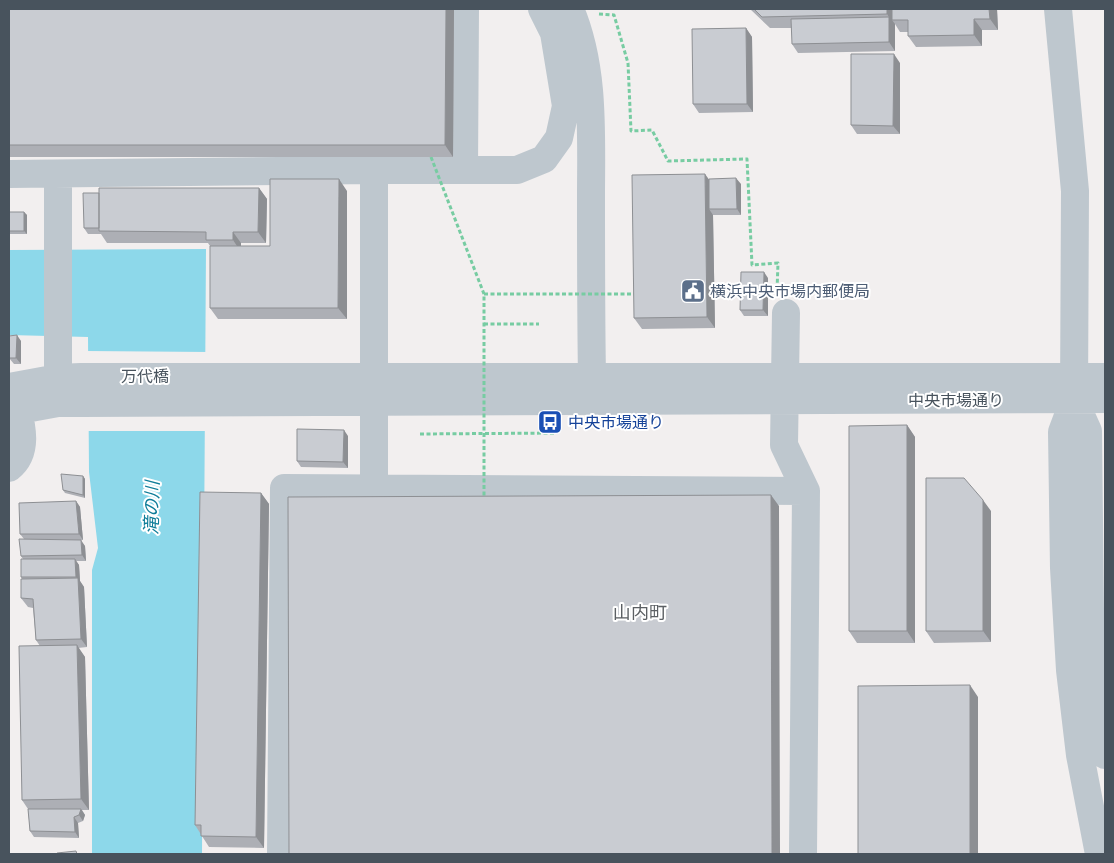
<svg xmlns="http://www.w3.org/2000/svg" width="1114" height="863" font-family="'Sofia Sans Condensed','Noto Sans JP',sans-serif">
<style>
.water{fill:#8dd8ea}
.pier{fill:#f2efef}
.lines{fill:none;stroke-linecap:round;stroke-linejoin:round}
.path{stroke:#77cca2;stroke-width:3;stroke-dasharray:4 2.5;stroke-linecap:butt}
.minor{stroke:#bec7ce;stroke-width:28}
.path-bridge{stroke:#77cca2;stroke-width:3;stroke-dasharray:4 2.5;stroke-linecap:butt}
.wall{fill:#adafb5}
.shaded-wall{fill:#8d8f93}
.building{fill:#c9ccd2;stroke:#8d8f93}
.labels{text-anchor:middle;stroke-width:4;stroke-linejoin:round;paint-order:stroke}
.service-label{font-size:16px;fill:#4e5e75;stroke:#fff;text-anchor:start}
.street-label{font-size:16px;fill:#48535d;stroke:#fff}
.transit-label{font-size:16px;fill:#164399;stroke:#fff;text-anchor:start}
.water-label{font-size:18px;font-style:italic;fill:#0f7d99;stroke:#fff}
.neighbourhood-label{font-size:18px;fill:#5c6064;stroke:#fff}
</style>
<rect width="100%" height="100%" fill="#f2efef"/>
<path class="water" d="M 206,249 L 202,854 L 92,854 L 92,570 L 98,548 L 89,472 L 88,337 L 9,335 L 9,250 Z"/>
<path class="pier" d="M 86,351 L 209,352 L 209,431 L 86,431 Z"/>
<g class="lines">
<path class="path" d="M 599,14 L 614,15 L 628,63 L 631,131 L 652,130 L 668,161 L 747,159 L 752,265 L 778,263 L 777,291
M 484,324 L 539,324
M 420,434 L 556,433"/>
<path class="minor" d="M 570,9 C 595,67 591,135 591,197 C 591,257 591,317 592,377
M 1058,9 L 1075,191 L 1074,400 L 1062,432 L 1064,568 L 1070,670 L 1080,755 L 1099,854
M 374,170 L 517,170 L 544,159 L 559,138 L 566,106 L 554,33 L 542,9
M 464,170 L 465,9
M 9,174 L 374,170 L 374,489
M 58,174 L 58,395
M 786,313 L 784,445 L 806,491
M 9,387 L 58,378 L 81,377 L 1105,377
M 1074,400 L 1088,431 L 1090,609 L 1098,714 L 1105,755
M 9,412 L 58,403 L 81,403 L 1105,399
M 9,468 C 32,450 19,417 14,393
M 281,854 L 284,488 L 806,491 L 803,854"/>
<path class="path-bridge" d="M 431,157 L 484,294 L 484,499
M 484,294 L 636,294"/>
</g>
<path class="wall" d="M 9,9 L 454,9 L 453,157 L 9,157 Z
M 750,9 L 997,9 L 998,30 L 982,30 L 982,46 L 916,47 L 908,36 L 908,32 L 900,32 L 895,24 L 895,51 L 798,53 L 792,44 L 792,28 L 770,28 Z
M 746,28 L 752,37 L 753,112 L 699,113 L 693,104 Z
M 900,63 L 900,134 L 857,134 L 851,125 Z
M 709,179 L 741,184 L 741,215 L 713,215 L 715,328 L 642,329 L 634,318 Z
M 259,188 L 267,199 L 266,243 L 241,243 L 241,246 L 270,246 L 347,191 L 347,319 L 218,319 L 210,308 L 210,246 L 208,243 L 107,243 L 101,234 L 88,234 L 84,228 L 99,193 Z
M 9,212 L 24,212 L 27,215 L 27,234 L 9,234 Z
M 768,278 L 768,316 L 744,316 L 740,310 Z
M 9,336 L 21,341 L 21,364 L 14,364 L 9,358 L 9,352 L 9,368 Z
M 907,425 L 915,437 L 915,643 L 857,643 L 849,631 Z
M 348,436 L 348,468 L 301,467 L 297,461 Z
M 83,476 L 85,479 L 85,498 L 65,493 L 63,490 Z
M 261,493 L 269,504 L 264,848 L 209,847 L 195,825 Z
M 76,501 L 80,507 L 83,540 L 77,540 L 85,546 L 86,561 L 76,561 L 79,565 L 80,581 L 84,587 L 87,647 L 78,648 L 85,657 L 89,810 L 82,810 L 85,815 L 83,821 L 78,823 L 79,838 L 34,837 L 30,831 L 28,809 L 22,800 L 40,646 L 36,640 L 33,608 L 28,607 L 21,598 L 22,579 L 21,577 L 23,559 L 21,556 L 24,539 L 20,534 Z
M 991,511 L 991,642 L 934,643 L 926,631 Z"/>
<path class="shaded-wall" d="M 446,9 L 454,9 L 453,157 L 445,145 Z
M 887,9 L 894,9 L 892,20 L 895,24 L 895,51 L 889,42 L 889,17 L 887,14 Z
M 989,9 L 997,9 L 998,30 L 990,19 Z
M 974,19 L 982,30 L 982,46 L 974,35 Z
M 746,28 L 752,37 L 753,112 L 747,104 Z
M 894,54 L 900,63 L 900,134 L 893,126 Z
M 705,174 L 713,185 L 709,209 L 713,215 L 715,328 L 707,317 Z
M 736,178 L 741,184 L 741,215 L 737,209 Z
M 339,179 L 347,191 L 347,319 L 338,308 Z
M 259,188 L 267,199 L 266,243 L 258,232 Z
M 24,212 L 27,215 L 27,234 L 24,231 Z
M 233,232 L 241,243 L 241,252 L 233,240 Z
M 764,272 L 768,278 L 768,316 L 763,310 Z
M 17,335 L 21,341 L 21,364 L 16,358 Z
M 907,425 L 915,437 L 915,643 L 907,631 Z
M 344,430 L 348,436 L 348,468 L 343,462 Z
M 83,476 L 85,479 L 85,498 L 83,495 Z
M 261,493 L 269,504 L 264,848 L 256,837 Z
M 771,495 L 779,506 L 780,854 L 772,854 Z
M 983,500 L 991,511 L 991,642 L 983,631 Z
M 76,501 L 80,507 L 83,540 L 79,534 Z
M 81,540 L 85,546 L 86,561 L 82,555 Z
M 75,559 L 79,565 L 80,581 L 84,587 L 87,647 L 81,639 L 78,580 L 76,577 Z
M 77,645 L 85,657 L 89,810 L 81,799 Z
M 970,685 L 978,697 L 978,854 L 970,854 Z
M 81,809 L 85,815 L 83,821 L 79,815 Z
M 74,817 L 78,823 L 79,838 L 75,832 Z"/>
<path class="building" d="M 9,9 L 446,9 L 445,145 L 9,145 Z
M 754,9 L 887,9 L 887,14 L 762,17 Z
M 892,9 L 989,9 L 990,19 L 974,19 L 974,35 L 908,36 L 908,20 L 892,20 Z
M 889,17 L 889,42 L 792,44 L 791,19 Z
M 746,28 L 747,104 L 693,104 L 692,29 Z
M 851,54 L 894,54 L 893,126 L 851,125 Z
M 705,174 L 707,317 L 634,318 L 632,175 Z
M 736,178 L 737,209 L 709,209 L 709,179 Z
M 270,179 L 339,179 L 338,308 L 210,308 L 210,246 L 270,246 Z
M 99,188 L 259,188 L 258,232 L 233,232 L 233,240 L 206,240 L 206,232 L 99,231 Z
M 83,193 L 99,193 L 99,228 L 84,228 Z
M 9,212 L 24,212 L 24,231 L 9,231 Z
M 741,272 L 764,272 L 763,310 L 740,310 Z
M 17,335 L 16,358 L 9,358 L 9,336 Z
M 907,425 L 907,631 L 849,631 L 849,426 Z
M 297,429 L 344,430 L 343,462 L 297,461 Z
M 61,474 L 83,476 L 83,495 L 63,490 Z
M 926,478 L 964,478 L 983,500 L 983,631 L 926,631 Z
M 200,492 L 261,493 L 256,837 L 201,836 L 201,825 L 195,825 Z
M 771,495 L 772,854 L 289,854 L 288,497 Z
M 76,501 L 79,534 L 20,534 L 19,503 Z
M 19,539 L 81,540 L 82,555 L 21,556 Z
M 21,559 L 75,559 L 76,577 L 21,577 Z
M 78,578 L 81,639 L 36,640 L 33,599 L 21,598 L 21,579 Z
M 77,645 L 81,799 L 22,800 L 19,646 Z
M 970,685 L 970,854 L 858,854 L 858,686 Z
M 28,809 L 81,809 L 79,815 L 74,817 L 75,832 L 30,831 Z
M 76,851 L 77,854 L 58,854 L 57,853 Z"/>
<defs>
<symbol id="civic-square" viewBox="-11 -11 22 22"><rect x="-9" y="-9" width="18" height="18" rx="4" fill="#5c6f8a" stroke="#fff"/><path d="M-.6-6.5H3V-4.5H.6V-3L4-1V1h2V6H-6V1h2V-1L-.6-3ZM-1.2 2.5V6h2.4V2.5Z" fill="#fff"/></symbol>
<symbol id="bus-square" viewBox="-11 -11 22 22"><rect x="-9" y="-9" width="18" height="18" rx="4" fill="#1a4fb4" stroke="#fff"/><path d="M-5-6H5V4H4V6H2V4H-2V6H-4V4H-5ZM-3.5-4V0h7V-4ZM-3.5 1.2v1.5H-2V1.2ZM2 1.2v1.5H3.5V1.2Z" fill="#fff"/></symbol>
</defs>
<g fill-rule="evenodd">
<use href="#civic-square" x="679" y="277" width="28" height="28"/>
<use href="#bus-square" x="536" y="408" width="28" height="28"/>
</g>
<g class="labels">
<g class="service-label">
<text x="710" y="297">横浜中央市場内郵便局</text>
</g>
<g class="street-label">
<text x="145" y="382">万代橋</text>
<text x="956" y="406">中央市場通り</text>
</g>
<g class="transit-label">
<text x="568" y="428">中央市場通り</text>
</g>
<g class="water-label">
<text transform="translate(152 508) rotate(-89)" y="6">滝の川</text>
</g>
<g class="neighbourhood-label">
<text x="640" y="619">山内町</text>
</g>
</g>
<rect width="1114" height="863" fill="none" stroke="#48535d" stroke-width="20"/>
</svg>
